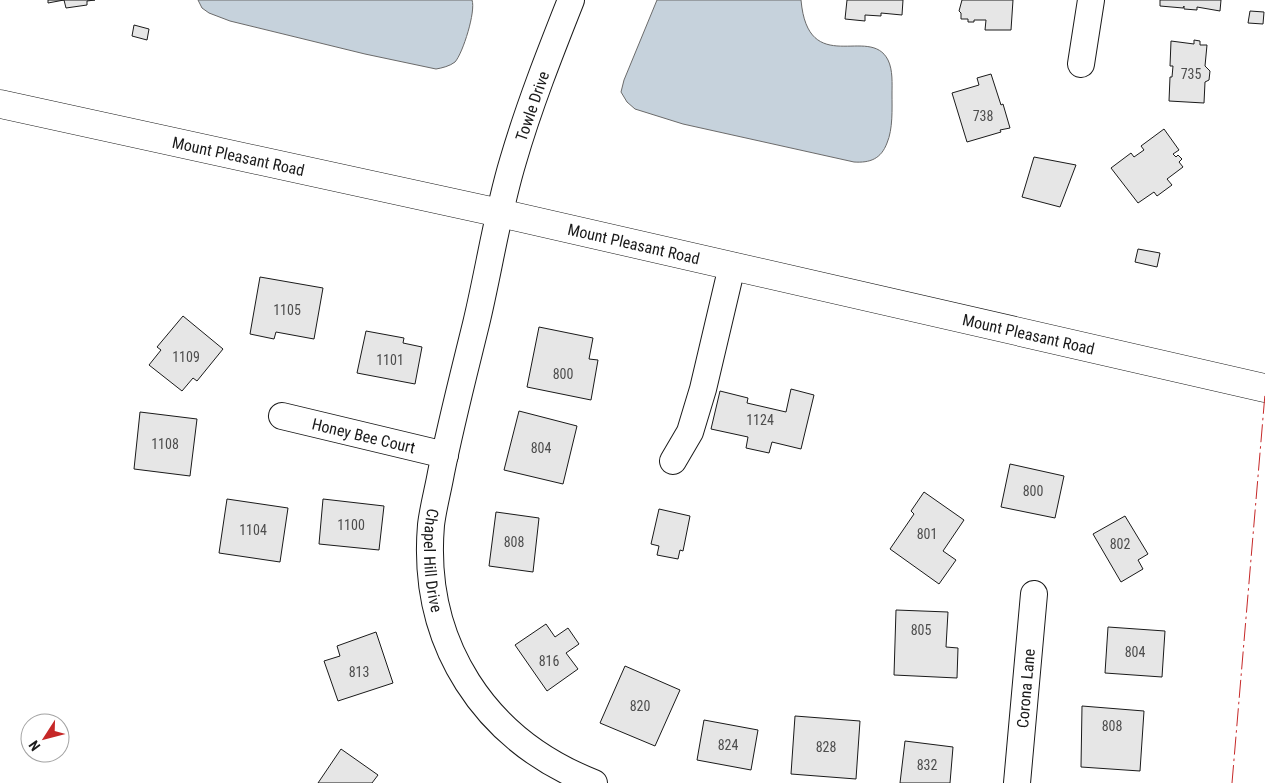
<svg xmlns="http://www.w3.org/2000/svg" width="1265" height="783" font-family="'Roboto Condensed',sans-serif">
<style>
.water{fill:#c6d2dc;stroke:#6a6a6a}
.building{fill:#e6e6e6;stroke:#1a1a1a}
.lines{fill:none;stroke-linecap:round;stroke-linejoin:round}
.minor-casing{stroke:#1a1a1a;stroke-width:28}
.highway-casing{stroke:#1a1a1a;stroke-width:29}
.minor{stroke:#fff;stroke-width:26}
.highway{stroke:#fff;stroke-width:28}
.power{stroke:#c62828;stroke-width:1;stroke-dasharray:18 4 2.5 4;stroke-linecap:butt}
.labels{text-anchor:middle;stroke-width:4;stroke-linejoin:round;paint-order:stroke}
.number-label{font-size:14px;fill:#4d4d4d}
.street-label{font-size:16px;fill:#1a1a1a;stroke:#fff}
</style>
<rect width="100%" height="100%" fill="#fff"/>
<path class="water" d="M 198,0 L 472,0 C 476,11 463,53 455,62 C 450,66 442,68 436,69 L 365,54 L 230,21 L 209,13 L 202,8 Z
M 657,0 L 801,0 C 808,79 870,24 888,60 C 893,70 892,84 892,94 C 892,109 893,129 887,143 C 881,159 870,163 854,162 L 683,124 L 635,109 L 627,102 L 621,92 L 624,80 Z"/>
<path class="building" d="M 48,0 L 95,0 L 87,1 L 87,5 L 66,8 L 64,0 L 48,3 Z
M 847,0 L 903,0 L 902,15 L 881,13 L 881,16 L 865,15 L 865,21 L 845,19 Z
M 962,0 L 1013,0 L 1011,30 L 985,30 L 986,20 L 974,20 L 974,22 L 968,22 L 968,19 L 961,19 L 961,13 L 959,11 Z
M 1160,0 L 1221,0 L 1220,11 L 1197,7 L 1197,10 L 1184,9 L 1184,6 L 1183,8 L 1160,6 Z
M 1250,11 L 1264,12 L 1263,24 L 1248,23 Z
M 134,25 L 149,29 L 147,40 L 132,36 Z
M 1194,40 L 1200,41 L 1200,45 L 1207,45 L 1205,66 L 1210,71 L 1209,80 L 1205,82 L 1204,103 L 1169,101 L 1170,77 L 1172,77 L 1173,66 L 1170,66 L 1171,41 L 1194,44 Z
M 991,74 L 1001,105 L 1003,104 L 1010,128 L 1000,130 L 1001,132 L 967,142 L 952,93 L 979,85 L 977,78 Z
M 1164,129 L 1179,150 L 1173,154 L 1176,157 L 1178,155 L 1182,159 L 1179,162 L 1183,167 L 1167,179 L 1172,185 L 1157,196 L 1154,192 L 1138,203 L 1111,168 L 1131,153 L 1134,157 L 1144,150 L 1141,146 Z
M 1034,157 L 1076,165 L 1060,207 L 1022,197 Z
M 1138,249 L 1160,253 L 1157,267 L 1135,262 Z
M 260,277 L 323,288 L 314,339 L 276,332 L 274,339 L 250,334 Z
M 183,316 L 223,349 L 197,381 L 193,378 L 182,391 L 149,365 L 161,350 L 157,347 Z
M 539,327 L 593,338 L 589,359 L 598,360 L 591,400 L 527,387 Z
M 366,331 L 404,338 L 403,343 L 422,347 L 415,384 L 357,373 Z
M 791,389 L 814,395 L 801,449 L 772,442 L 769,453 L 746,448 L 748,437 L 711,429 L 720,391 L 748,398 L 747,403 L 786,412 Z
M 519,411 L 577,426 L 563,484 L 504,470 Z
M 140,412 L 197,419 L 190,476 L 134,469 Z
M 1010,464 L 1064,476 L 1055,518 L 1001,507 Z
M 924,492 L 964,520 L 943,551 L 956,560 L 939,584 L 890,549 L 914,514 L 911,511 Z
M 227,499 L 288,508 L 280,562 L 219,553 Z
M 323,499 L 384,506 L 379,550 L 319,544 Z
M 659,509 L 690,516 L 683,551 L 680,550 L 678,559 L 657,555 L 659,546 L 651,544 Z
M 496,512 L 539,518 L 533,572 L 489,566 Z
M 1125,516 L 1148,554 L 1138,560 L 1143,569 L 1121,582 L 1093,534 Z
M 896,610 L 948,612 L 946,647 L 958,648 L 957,678 L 894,675 Z
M 546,624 L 555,637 L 568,628 L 579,644 L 566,653 L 578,669 L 547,691 L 515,645 Z
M 1108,627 L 1165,631 L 1162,677 L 1105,673 Z
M 376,632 L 393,683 L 338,701 L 324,661 L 340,656 L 337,646 Z
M 625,666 L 680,690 L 655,746 L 600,723 Z
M 1082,706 L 1144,711 L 1140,771 L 1081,767 Z
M 795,716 L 860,721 L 856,779 L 791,774 Z
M 704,720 L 758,730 L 751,770 L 697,760 Z
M 905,741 L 953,747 L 950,783 L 900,783 Z
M 341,749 L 378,775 L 372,783 L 318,783 Z"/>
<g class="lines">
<defs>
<g id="minor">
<path id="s1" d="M 571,0 C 550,53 529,106 513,161 C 497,214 489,270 476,324 C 464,373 451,423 441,473 C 438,490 433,508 431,525 C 421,643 484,740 594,783"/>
<path d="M 1081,64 L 1091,0"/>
<path id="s2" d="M 282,416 L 445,455"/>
<path d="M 673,461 L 690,432 L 703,389 L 732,266"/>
<path id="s3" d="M 1017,783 L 1034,594"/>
</g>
<g id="highway">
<path id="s4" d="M 0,104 L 500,213 L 1265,388"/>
</g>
</defs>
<use href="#minor" class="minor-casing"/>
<use href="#highway" class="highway-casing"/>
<use href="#minor" class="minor"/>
<use href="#highway" class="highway"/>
<path class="power" d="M 1232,783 L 1265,394"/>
</g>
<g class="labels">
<g class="number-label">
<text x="1191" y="79">735</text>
<text x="983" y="121">738</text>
<text x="287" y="315">1105</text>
<text x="186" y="362">1109</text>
<text x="390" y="365">1101</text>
<text x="563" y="379">800</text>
<text x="760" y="425">1124</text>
<text x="165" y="449">1108</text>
<text x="541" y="453">804</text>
<text x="1033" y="496">800</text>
<text x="351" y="530">1100</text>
<text x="253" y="535">1104</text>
<text x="927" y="539">801</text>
<text x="514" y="547">808</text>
<text x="1120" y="549">802</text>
<text x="921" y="635">805</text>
<text x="1135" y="657">804</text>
<text x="549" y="666">816</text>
<text x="359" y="677">813</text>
<text x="640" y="711">820</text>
<text x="1112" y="731">808</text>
<text x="728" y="750">824</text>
<text x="826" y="752">828</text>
<text x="927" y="770">832</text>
</g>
<g class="street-label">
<text transform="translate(532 106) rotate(-71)" y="6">Towle Drive</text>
<text dy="6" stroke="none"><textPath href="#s4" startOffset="244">Mount Pleasant Road</textPath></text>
<text dy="6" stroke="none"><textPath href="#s4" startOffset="649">Mount Pleasant Road</textPath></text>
<text dy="6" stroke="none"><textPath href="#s4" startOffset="1054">Mount Pleasant Road</textPath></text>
<text dy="6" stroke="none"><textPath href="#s2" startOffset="84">Honey Bee Court</textPath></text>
<text dy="6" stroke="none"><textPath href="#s1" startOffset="580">Chapel Hill Drive</textPath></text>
<text dy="6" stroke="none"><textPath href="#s3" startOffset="95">Corona Lane</textPath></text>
</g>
</g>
<g transform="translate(45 738) rotate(234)"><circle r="24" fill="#ffffff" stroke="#a3a3a3"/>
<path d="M0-4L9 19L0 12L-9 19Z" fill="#c62828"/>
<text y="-8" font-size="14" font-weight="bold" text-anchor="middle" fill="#1a1a1a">N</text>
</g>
</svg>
